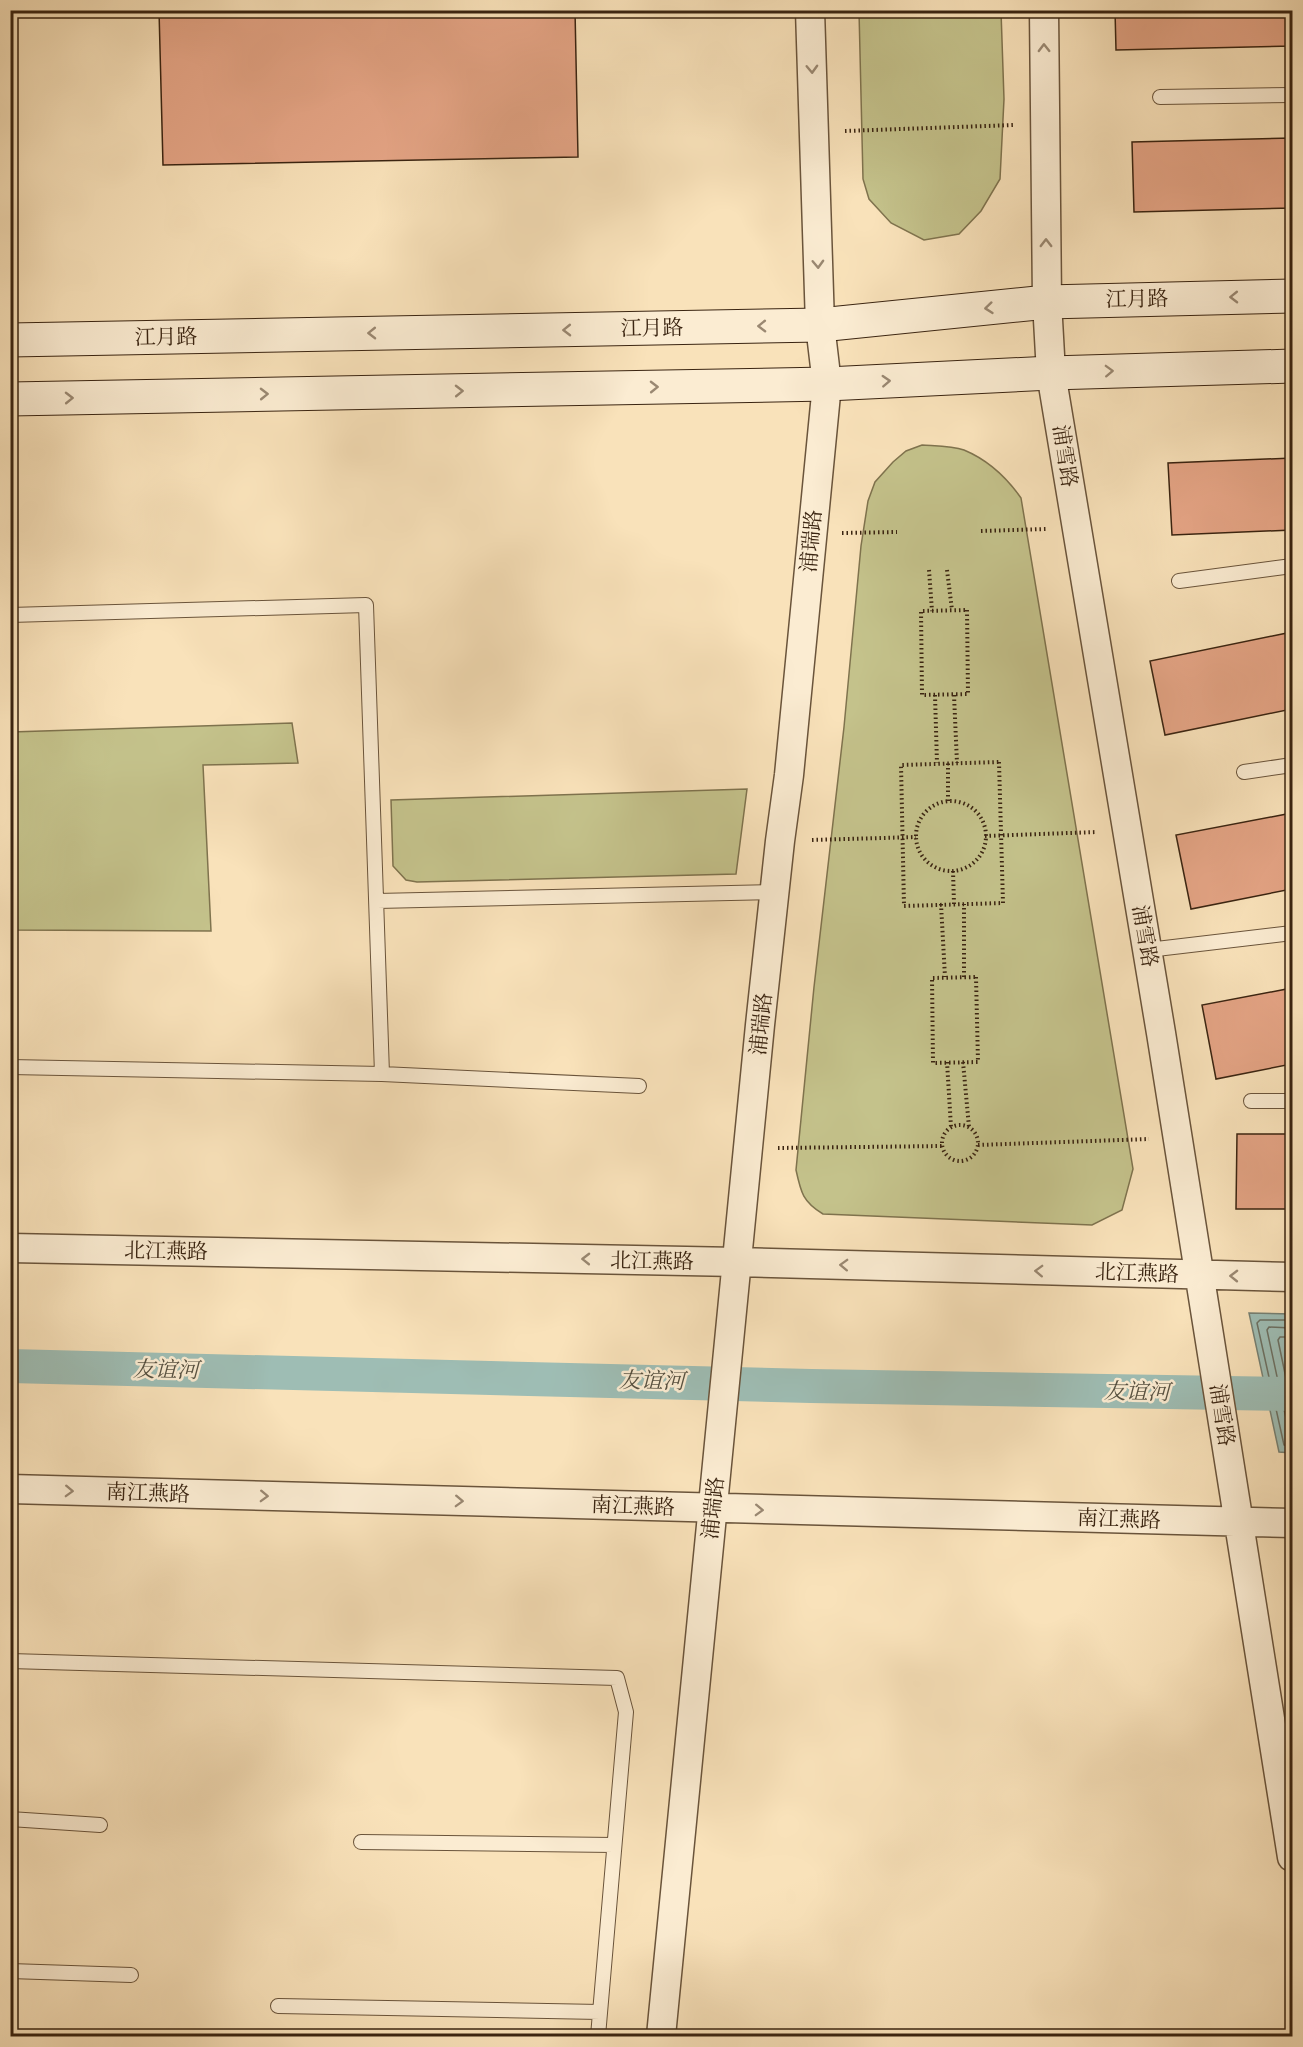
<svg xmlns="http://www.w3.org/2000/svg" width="1303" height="2047" font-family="Alegreya,'Noto Serif SC',serif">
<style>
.green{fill:#c4c28b;stroke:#7f734e;stroke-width:1.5}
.water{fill:#9ebdb4;stroke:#768073;stroke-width:1.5}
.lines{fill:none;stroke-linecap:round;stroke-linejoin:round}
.shore{stroke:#6c7062;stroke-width:1.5}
.canal{stroke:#9ebdb4;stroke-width:34}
.building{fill:#e4a485;stroke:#3a2411;stroke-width:1.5}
.lane-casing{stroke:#6a543b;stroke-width:16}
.street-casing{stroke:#6a543b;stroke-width:31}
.secondary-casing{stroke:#3a2411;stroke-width:35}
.path{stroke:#3a2411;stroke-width:4;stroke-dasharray:1.5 3;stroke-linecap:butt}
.lane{stroke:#fbecd2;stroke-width:14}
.street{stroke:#fbecd2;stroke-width:28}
.secondary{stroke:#fbecd2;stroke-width:33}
.oneway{stroke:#9a8872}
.labels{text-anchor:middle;stroke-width:5;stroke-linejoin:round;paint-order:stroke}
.street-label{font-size:21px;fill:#3a2411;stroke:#fbecd2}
.water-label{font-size:22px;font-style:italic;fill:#585242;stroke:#fbecd2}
</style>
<rect width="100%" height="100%" fill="#f9e2ba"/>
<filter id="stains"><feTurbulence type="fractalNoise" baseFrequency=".00333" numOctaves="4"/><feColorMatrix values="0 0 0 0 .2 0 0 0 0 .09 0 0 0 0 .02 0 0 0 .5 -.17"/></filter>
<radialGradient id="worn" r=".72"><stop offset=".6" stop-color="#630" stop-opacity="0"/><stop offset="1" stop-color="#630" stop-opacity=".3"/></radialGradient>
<path class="green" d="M 859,11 L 1001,11 L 1004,99 L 1000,179 L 981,211 L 959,234 L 924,240 L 891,223 L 869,199 L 863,179 Z
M 922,445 C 935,446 952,446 964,450 C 988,460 1007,478 1021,498 L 1133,1169 L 1122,1210 L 1092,1225 L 823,1214 C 803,1202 801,1193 796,1170 L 814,987 L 844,727 L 861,546 L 868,501 L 875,482 L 893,462 L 906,451 Z
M 292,723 L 298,763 L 203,765 L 211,931 L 11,930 L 11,732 Z
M 747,789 L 736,874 L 417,882 L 406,880 L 393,866 L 391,800 Z"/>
<path class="water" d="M 1249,1313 L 1292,1314 L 1292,1453 L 1279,1452 Z"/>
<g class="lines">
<path class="shore" d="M 1292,1320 L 1260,1320 L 1257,1323 L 1284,1445 L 1292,1447
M 1292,1328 L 1269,1327 L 1267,1330 L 1290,1437 L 1292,1439
M 1292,1337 L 1280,1337 L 1278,1340 L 1292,1407"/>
<path class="canal" d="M 10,1366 L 811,1386 L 1292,1394"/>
</g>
<path class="building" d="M 159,10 L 575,10 L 578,157 L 163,165 Z
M 1115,10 L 1292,10 L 1292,46 L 1116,50 Z
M 1292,138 L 1292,208 L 1134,212 L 1132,142 Z
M 1292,458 L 1292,530 L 1172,535 L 1168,463 Z
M 1292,632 L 1292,709 L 1165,735 L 1150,661 Z
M 1292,813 L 1292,889 L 1191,909 L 1176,835 Z
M 1292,988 L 1292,1064 L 1216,1079 L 1202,1005 Z
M 1237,1134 L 1292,1134 L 1292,1209 L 1236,1209 Z"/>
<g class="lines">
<defs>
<path id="lane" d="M 1160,97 L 1292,95
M 1179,581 L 1292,566
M 10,615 L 366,605 L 382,1074
M 1244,772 L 1292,765
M 377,901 L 774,892
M 1148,950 L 1292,933
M 10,1067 L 382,1074 L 639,1086
M 1251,1101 L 1292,1101
M 10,1661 L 617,1678 L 626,1712 L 598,2036
M 10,1819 L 100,1825
M 361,1842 L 614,1845
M 10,1971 L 131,1975
M 278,2006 L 600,2012"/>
<path id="street" d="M 1044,10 L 1047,302 L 1051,373 L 1161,1033 L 1292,1857
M 10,1248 L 737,1262 L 1292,1277
M 10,1489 L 1292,1523
M 661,2036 L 760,1025 L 780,841 L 789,775 L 827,384 L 820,325 L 810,10"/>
<path id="secondary" d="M 10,340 L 820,325 L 1047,302 L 1292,296
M 10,399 L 827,384 L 1051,373 L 1292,366"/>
</defs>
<use href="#lane" class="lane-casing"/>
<use href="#street" class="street-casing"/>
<use href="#secondary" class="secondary-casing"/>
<path class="path" d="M 845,131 L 1014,125
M 981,531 L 1046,529
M 842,533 L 897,532
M 929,570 L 932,611
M 947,570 L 952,610
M 967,610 L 968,694 L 922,695 L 921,611 Z
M 935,695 L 937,763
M 954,695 L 957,763
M 999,762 L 1003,903 L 904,906 L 901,765 Z
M 948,801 L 948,763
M916 836a35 35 0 1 1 70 0a35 35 0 1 1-70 0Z
M 985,836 L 1097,832
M 812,840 L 916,837
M 953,871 L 954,904
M 941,904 L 945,977
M 964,977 L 964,904
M 976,977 L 978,1062 L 933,1063 L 932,978 Z
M 947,1062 L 951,1127
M 963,1062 L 969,1127
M942 1143a18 18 0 1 1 36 0a18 18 0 1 1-36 0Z
M 978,1145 L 1149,1139
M 778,1148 L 942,1146"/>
<use href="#lane" class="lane"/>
<use href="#street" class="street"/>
<use href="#secondary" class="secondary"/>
</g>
<defs><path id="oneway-chevron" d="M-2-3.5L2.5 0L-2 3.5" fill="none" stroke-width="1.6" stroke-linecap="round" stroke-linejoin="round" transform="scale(1.5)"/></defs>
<g class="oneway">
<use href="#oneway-chevron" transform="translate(1044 48) rotate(-91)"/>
<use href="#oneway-chevron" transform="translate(812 69) rotate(88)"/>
<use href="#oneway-chevron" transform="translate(1046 243) rotate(-90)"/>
<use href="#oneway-chevron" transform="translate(818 264) rotate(88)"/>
<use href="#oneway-chevron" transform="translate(1234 297) rotate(179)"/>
<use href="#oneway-chevron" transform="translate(989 308) rotate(174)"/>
<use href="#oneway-chevron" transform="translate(762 326) rotate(179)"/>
<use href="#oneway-chevron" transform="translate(567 330) rotate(179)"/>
<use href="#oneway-chevron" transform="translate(372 333) rotate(179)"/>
<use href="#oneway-chevron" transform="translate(1109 371) rotate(-2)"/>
<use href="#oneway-chevron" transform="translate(886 381) rotate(-3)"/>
<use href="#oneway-chevron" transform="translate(654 387) rotate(-1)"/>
<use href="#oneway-chevron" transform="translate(459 391) rotate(-1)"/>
<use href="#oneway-chevron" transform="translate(264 394) rotate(-1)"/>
<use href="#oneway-chevron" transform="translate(69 398) rotate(-1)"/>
<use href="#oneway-chevron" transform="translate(586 1259) rotate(-179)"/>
<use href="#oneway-chevron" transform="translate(844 1265) rotate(-178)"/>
<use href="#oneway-chevron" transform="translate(1039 1271) rotate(-178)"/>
<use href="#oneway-chevron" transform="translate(1234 1276) rotate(-179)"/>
<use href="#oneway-chevron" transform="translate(69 1491) rotate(2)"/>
<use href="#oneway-chevron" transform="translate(264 1496) rotate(2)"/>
<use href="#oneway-chevron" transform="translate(459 1501) rotate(2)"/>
<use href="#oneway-chevron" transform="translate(759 1510) rotate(2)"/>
</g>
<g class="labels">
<g class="street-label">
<text transform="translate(1137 299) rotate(-1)" y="7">江月路</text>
<text transform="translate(652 328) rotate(-1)" y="7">江月路</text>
<text transform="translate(166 337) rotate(-1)" y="7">江月路</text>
<text transform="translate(1065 456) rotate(81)" y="7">浦雪路</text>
<text transform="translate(811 541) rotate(-85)" y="7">浦瑞路</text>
<text transform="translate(1145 936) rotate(80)" y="7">浦雪路</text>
<text transform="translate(761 1024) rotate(-84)" y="7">浦瑞路</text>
<text transform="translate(166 1251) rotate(1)" y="7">北江燕路</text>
<text transform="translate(652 1261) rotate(1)" y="7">北江燕路</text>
<text transform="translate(1137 1273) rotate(2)" y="7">北江燕路</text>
<text transform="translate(1222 1415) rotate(81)" y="7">浦雪路</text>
<text transform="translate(148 1493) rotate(2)" y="7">南江燕路</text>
<text transform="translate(633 1506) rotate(2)" y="7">南江燕路</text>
<text transform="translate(713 1508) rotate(-84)" y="7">浦瑞路</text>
<text transform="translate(1119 1519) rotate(2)" y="7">南江燕路</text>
</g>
<g class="water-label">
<text transform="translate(166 1369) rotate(1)" y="8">友谊河</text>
<text transform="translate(652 1380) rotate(1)" y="8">友谊河</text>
<text transform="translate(1137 1391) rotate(1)" y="8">友谊河</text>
</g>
</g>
<rect width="1303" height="2047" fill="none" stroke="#f9e2ba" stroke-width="36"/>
<rect x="12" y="12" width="1279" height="2023" fill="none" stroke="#3a2411" stroke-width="3"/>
<rect x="18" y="18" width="1267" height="2011" fill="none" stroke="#3a2411" stroke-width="1.5"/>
<rect width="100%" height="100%" filter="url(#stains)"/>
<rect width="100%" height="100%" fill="url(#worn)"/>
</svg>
